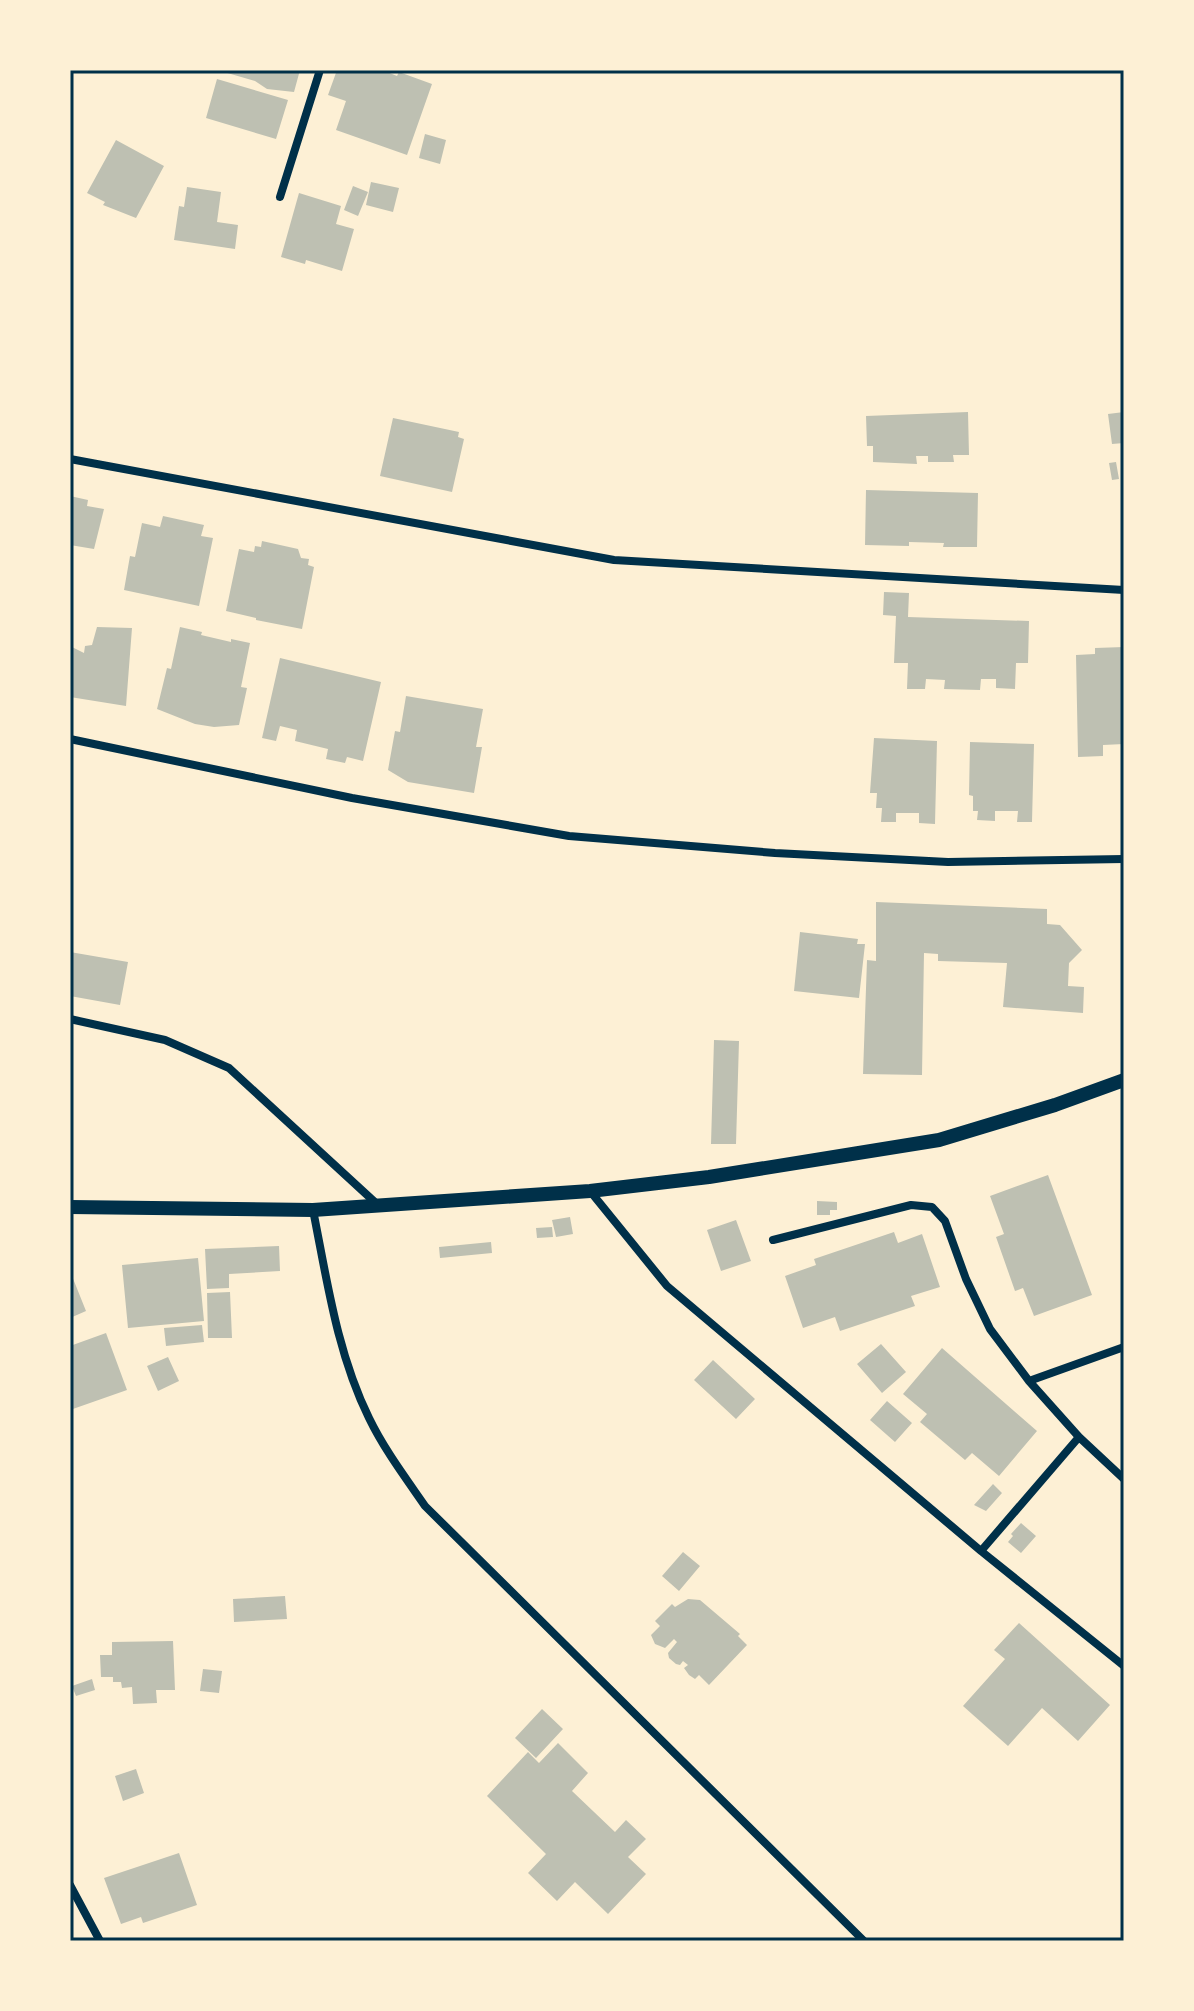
<svg xmlns="http://www.w3.org/2000/svg" width="1194" height="2011" font-family="Figtree,sans-serif">
<style>
.building{fill:#bec0b2}
.lines{fill:none;stroke-linecap:round;stroke-linejoin:round}
.minor{stroke:#003049;stroke-width:8}
.tertiary{stroke:#003049;stroke-width:14}
.neatline{fill:none;stroke:#003049;stroke-width:3}
</style>
<rect width="100%" height="100%" fill="#fdf0d5"/>
<path class="building" d="M 217,70 L 300,70 L 294,92 L 267,89 L 255,81 Z
M 337,70 L 382,70 L 397,76 L 399,72 L 432,84 L 407,155 L 336,130 L 346,101 L 328,95 Z
M 217,79 L 288,100 L 276,139 L 206,118 Z
M 425,134 L 446,140 L 440,164 L 419,158 Z
M 116,140 L 164,166 L 136,218 L 103,205 L 105,202 L 87,193 Z
M 371,182 L 399,188 L 393,212 L 366,205 Z
M 353,186 L 368,192 L 358,216 L 344,210 Z
M 187,187 L 221,192 L 217,222 L 238,225 L 235,249 L 174,240 L 179,206 L 184,207 Z
M 299,193 L 341,206 L 336,224 L 354,229 L 342,271 L 306,260 L 305,264 L 281,257 Z
M 968,412 L 969,455 L 953,455 L 954,462 L 928,462 L 928,456 L 916,456 L 917,464 L 873,462 L 873,446 L 867,446 L 866,416 Z
M 1124,412 L 1124,443 L 1112,444 L 1108,414 Z
M 393,418 L 459,432 L 458,437 L 464,439 L 452,492 L 380,476 Z
M 1116,462 L 1119,479 L 1112,480 L 1109,463 Z
M 866,490 L 978,493 L 977,547 L 943,547 L 944,543 L 909,542 L 909,546 L 865,545 Z
M 70,496 L 88,500 L 87,506 L 104,509 L 94,549 L 70,545 Z
M 163,516 L 204,525 L 201,536 L 213,538 L 199,606 L 124,590 L 130,556 L 135,557 L 142,523 L 160,527 Z
M 262,541 L 298,549 L 301,558 L 309,559 L 308,565 L 314,567 L 302,629 L 256,620 L 256,618 L 226,611 L 239,549 L 254,552 L 255,546 L 261,547 Z
M 884,592 L 909,593 L 908,617 L 1029,621 L 1028,663 L 1016,663 L 1015,689 L 996,688 L 996,679 L 981,679 L 980,690 L 944,689 L 945,680 L 926,679 L 925,689 L 907,689 L 908,663 L 894,663 L 896,616 L 883,615 Z
M 97,627 L 132,628 L 126,706 L 70,697 L 70,646 L 84,653 L 85,646 L 92,645 Z
M 180,627 L 202,632 L 201,635 L 231,642 L 231,639 L 250,643 L 241,687 L 247,688 L 239,725 L 214,727 L 195,724 L 157,709 L 167,668 L 171,669 Z
M 1124,647 L 1124,744 L 1103,745 L 1103,756 L 1078,757 L 1076,655 L 1095,654 L 1095,648 Z
M 280,658 L 381,682 L 363,761 L 347,757 L 345,763 L 326,759 L 328,749 L 295,741 L 297,730 L 280,726 L 276,741 L 262,738 Z
M 406,696 L 483,709 L 476,747 L 482,747 L 474,793 L 408,782 L 388,770 L 395,731 L 400,732 Z
M 874,738 L 937,741 L 935,824 L 919,823 L 919,813 L 896,813 L 896,822 L 881,822 L 882,808 L 876,808 L 877,793 L 870,793 Z
M 970,742 L 1034,744 L 1032,822 L 1017,822 L 1018,811 L 995,811 L 995,821 L 977,820 L 978,811 L 973,811 L 973,796 L 969,795 Z
M 876,902 L 1047,909 L 1047,924 L 1060,925 L 1082,950 L 1069,963 L 1068,986 L 1084,987 L 1083,1013 L 1003,1007 L 1007,963 L 938,961 L 938,954 L 924,953 L 922,1075 L 863,1074 L 867,960 L 876,961 Z
M 800,932 L 858,939 L 857,944 L 865,944 L 859,998 L 794,991 Z
M 70,952 L 128,962 L 120,1005 L 70,996 Z
M 714,1040 L 739,1041 L 736,1144 L 711,1144 Z
M 1048,1175 L 1092,1295 L 1034,1316 L 1023,1288 L 1015,1291 L 996,1237 L 1004,1234 L 990,1196 Z
M 817,1201 L 837,1202 L 837,1210 L 830,1210 L 830,1215 L 817,1215 Z
M 570,1217 L 573,1234 L 556,1237 L 552,1220 Z
M 736,1220 L 751,1261 L 721,1271 L 707,1230 Z
M 552,1227 L 553,1237 L 537,1238 L 536,1228 Z
M 894,1232 L 898,1243 L 922,1234 L 940,1287 L 911,1296 L 915,1306 L 840,1331 L 835,1317 L 803,1328 L 785,1276 L 816,1265 L 814,1259 Z
M 491,1242 L 492,1253 L 440,1258 L 439,1247 Z
M 279,1246 L 280,1271 L 229,1274 L 229,1288 L 207,1289 L 205,1249 Z
M 198,1258 L 204,1321 L 128,1328 L 122,1265 Z
M 70,1271 L 86,1311 L 70,1318 Z
M 230,1292 L 232,1338 L 208,1338 L 207,1293 Z
M 202,1325 L 204,1342 L 166,1346 L 164,1328 Z
M 106,1333 L 127,1390 L 70,1410 L 70,1346 Z
M 881,1344 L 906,1372 L 882,1393 L 857,1364 Z
M 942,1348 L 1037,1431 L 999,1476 L 972,1453 L 965,1460 L 920,1422 L 927,1414 L 903,1394 Z
M 168,1357 L 179,1381 L 158,1391 L 147,1366 Z
M 713,1360 L 755,1399 L 736,1419 L 694,1380 Z
M 887,1401 L 912,1423 L 895,1442 L 870,1420 Z
M 993,1484 L 1002,1493 L 986,1511 L 974,1505 Z
M 1021,1523 L 1036,1536 L 1021,1553 L 1008,1542 L 1013,1536 L 1011,1534 Z
M 683,1552 L 700,1566 L 679,1591 L 662,1576 Z
M 285,1596 L 287,1619 L 234,1622 L 233,1599 Z
M 688,1599 L 700,1600 L 740,1634 L 738,1636 L 747,1645 L 709,1685 L 699,1675 L 695,1679 L 689,1675 L 684,1668 L 688,1665 L 683,1661 L 680,1665 L 676,1664 L 669,1658 L 668,1653 L 677,1642 L 674,1639 L 665,1648 L 655,1644 L 651,1635 L 660,1626 L 655,1621 L 672,1604 L 675,1607 Z
M 1019,1623 L 1110,1705 L 1078,1741 L 1042,1708 L 1008,1746 L 963,1706 L 1005,1659 L 994,1650 Z
M 173,1641 L 175,1690 L 156,1690 L 157,1703 L 133,1704 L 132,1687 L 122,1688 L 121,1682 L 113,1682 L 113,1677 L 101,1677 L 100,1655 L 112,1655 L 112,1642 Z
M 203,1669 L 222,1671 L 219,1693 L 200,1691 Z
M 92,1679 L 95,1690 L 76,1696 L 72,1686 Z
M 542,1709 L 563,1729 L 536,1758 L 515,1738 Z
M 558,1743 L 588,1773 L 572,1791 L 615,1832 L 626,1820 L 646,1839 L 628,1857 L 646,1874 L 608,1914 L 575,1882 L 557,1901 L 528,1873 L 546,1854 L 487,1796 L 528,1752 L 539,1763 Z
M 136,1769 L 144,1793 L 123,1801 L 115,1776 Z
M 179,1853 L 197,1905 L 143,1923 L 141,1917 L 121,1924 L 104,1878 Z"/>
<g class="lines">
<path class="minor" d="M 280,197 L 320,70
M 70,459 L 614,560 L 1124,590
M 70,739 L 352,798 L 569,836 L 775,853 L 948,862 L 1124,859
M 70,1019 L 165,1040 L 229,1068 L 378,1205
M 590,1191 L 667,1286 L 981,1551 L 1124,1666
M 313,1210 C 327,1280 337,1353 369,1418 C 384,1449 405,1477 425,1506 L 864,1941
M 773,1240 L 911,1205 L 932,1207 L 945,1221 L 966,1279 L 990,1329 L 1029,1381 L 1079,1437 L 1124,1479
M 1029,1381 L 1124,1347
M 981,1551 L 1079,1437
M 70,1885 L 100,1941"/>
<path class="tertiary" d="M 70,1207 L 313,1210 L 590,1191 L 709,1177 L 939,1140 L 1055,1105 L 1124,1080"/>
</g>
<rect width="1194" height="2011" fill="none" stroke="#fdf0d5" stroke-width="144"/>
<rect x="72" y="72" width="1050" height="1867" class="neatline"/>
</svg>
